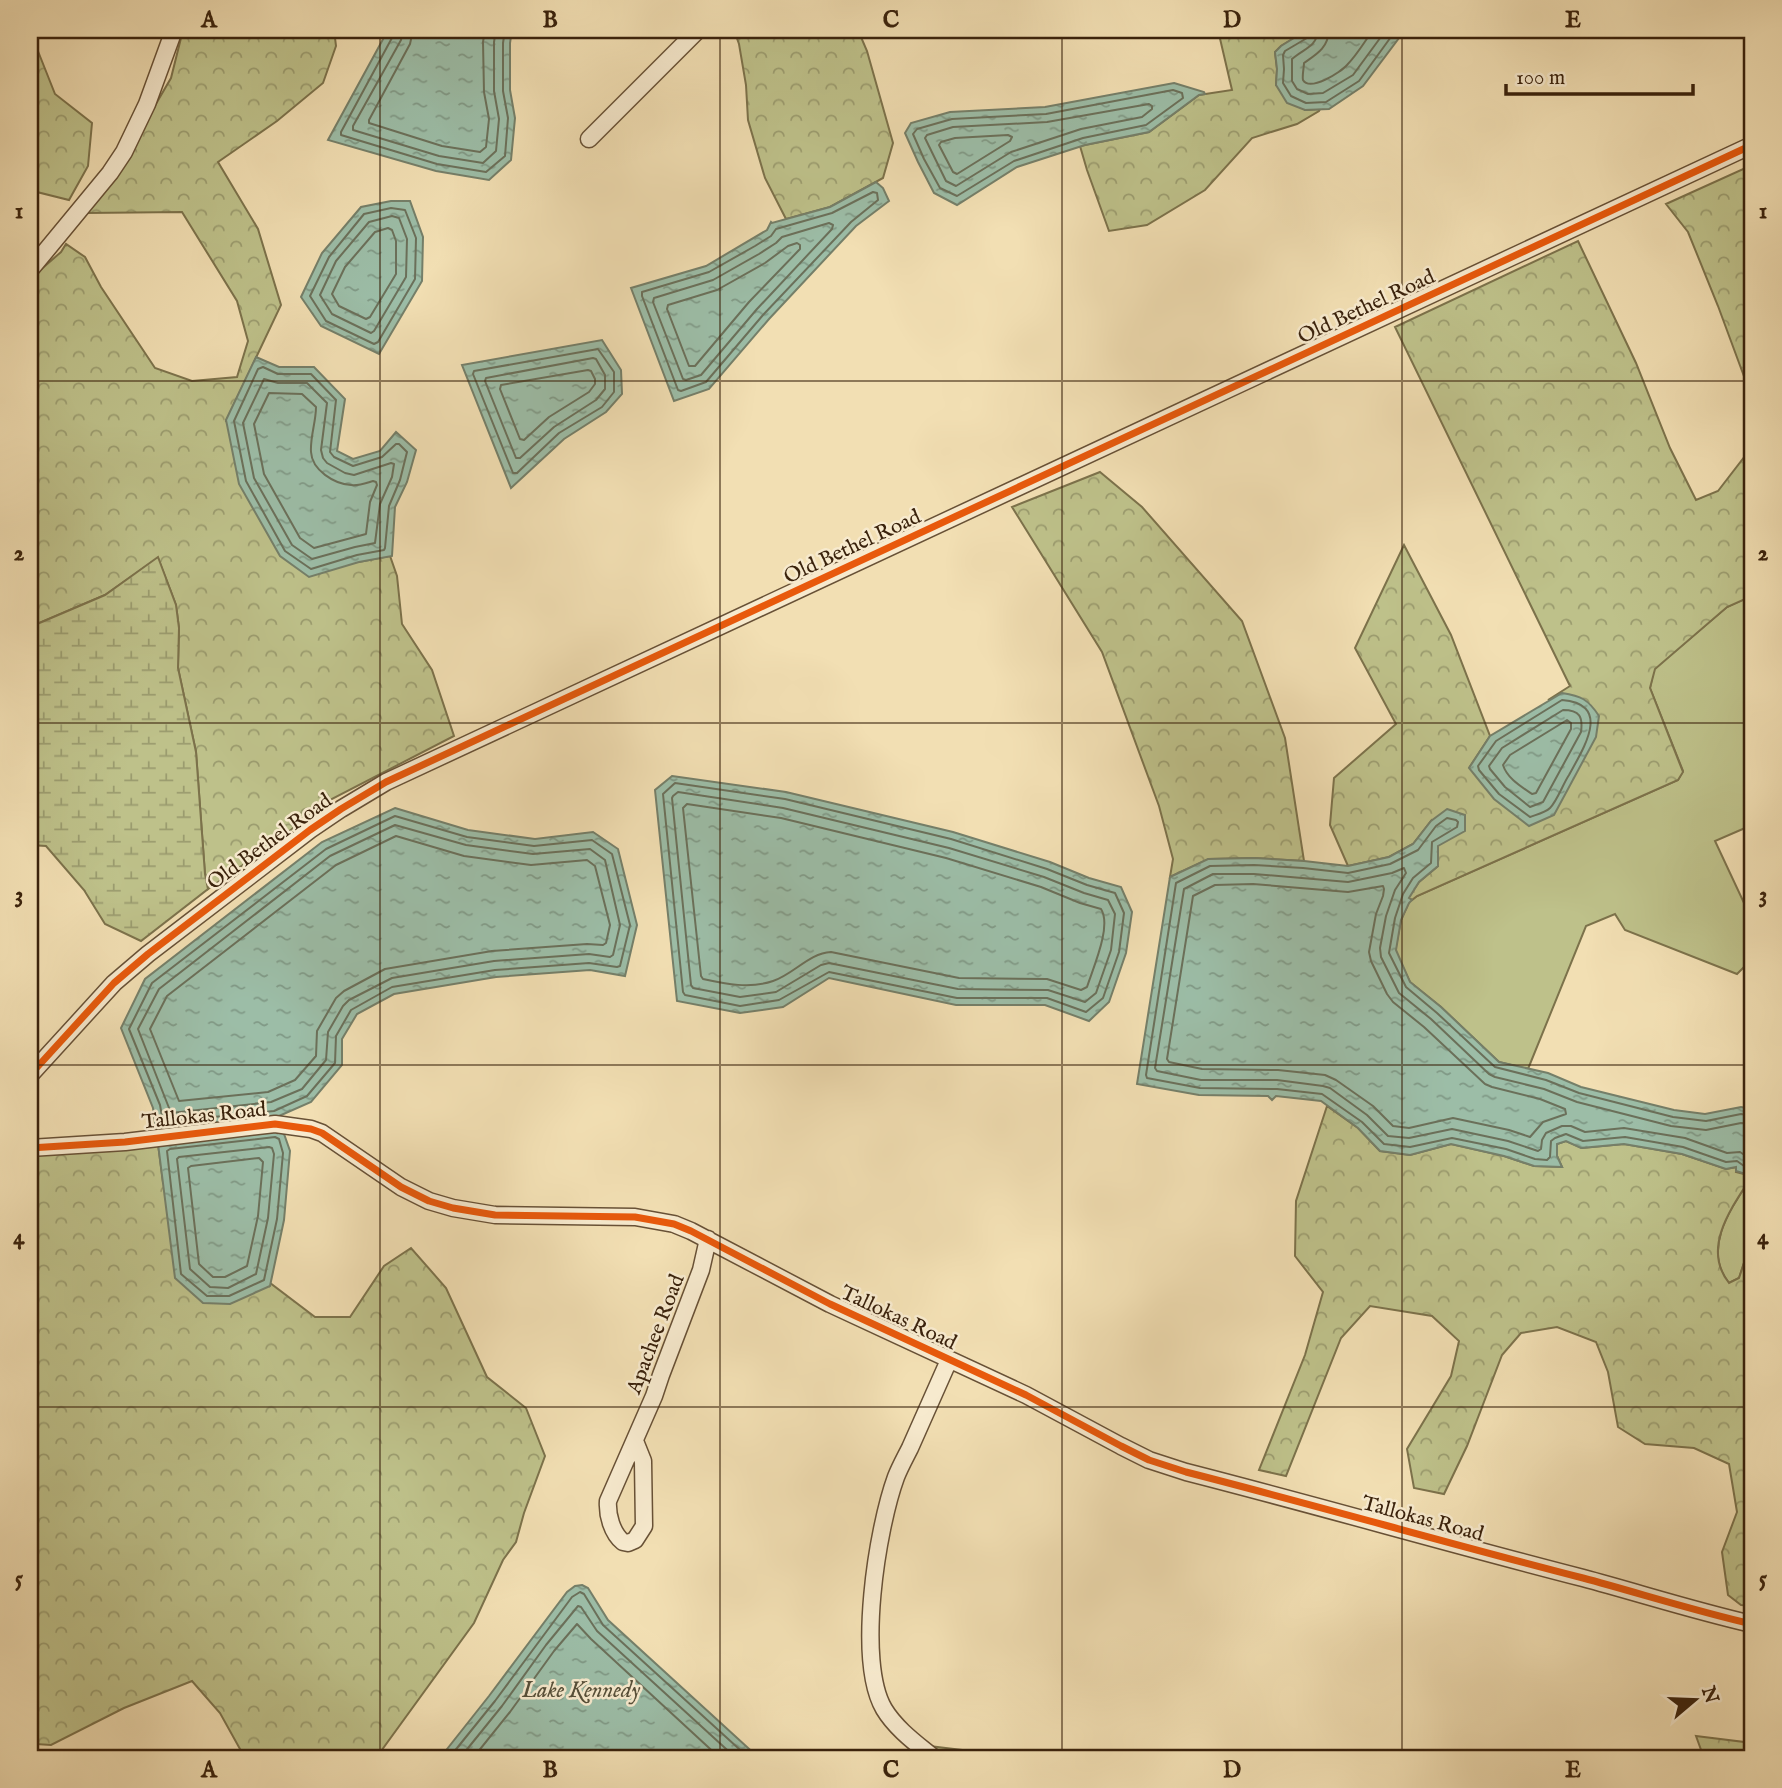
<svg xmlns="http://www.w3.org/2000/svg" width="1782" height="1788" font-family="'IM FELL English',serif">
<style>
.green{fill:#bec18a;stroke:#7c724b;stroke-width:2}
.forest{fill:url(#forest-crowns);stroke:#7c724b;stroke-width:2}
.wetland{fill:url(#wetland-marsh);stroke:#7c724b;stroke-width:2}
.water{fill:url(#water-ripples);stroke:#757f69;stroke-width:2}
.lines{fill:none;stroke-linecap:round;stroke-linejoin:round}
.shore{stroke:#6b705a;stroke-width:2}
.minor-casing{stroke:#685136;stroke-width:19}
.minor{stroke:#f7eace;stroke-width:16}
.cycleway-casing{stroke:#f7eace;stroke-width:11}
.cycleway{stroke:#e8590c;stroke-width:7}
.grid{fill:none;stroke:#3a220c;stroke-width:2;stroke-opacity:0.55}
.labels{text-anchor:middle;stroke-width:5;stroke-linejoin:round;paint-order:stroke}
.street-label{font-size:21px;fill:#3a220c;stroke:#f7eace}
.water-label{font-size:23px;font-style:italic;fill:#57503a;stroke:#f7eace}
.neatline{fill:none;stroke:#3a220c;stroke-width:2.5}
.grid-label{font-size:23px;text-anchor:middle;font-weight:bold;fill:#3a220c}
</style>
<defs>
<pattern id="forest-crowns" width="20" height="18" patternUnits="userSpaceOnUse" patternTransform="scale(1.75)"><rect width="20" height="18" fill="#bec18a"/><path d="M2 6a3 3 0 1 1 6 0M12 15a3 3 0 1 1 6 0" fill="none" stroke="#9b9c6f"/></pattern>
<pattern id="wetland-marsh" width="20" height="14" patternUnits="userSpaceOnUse" patternTransform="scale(1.75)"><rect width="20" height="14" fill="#bec18a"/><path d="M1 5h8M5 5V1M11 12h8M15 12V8" fill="none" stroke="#9b9c6f"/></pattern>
<pattern id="water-ripples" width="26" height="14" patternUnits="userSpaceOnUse" patternTransform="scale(1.75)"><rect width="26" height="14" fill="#9cbda7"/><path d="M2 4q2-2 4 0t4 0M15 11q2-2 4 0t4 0" fill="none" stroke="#809986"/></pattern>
</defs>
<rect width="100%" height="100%" fill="#f2dfb3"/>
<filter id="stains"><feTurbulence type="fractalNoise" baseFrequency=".00286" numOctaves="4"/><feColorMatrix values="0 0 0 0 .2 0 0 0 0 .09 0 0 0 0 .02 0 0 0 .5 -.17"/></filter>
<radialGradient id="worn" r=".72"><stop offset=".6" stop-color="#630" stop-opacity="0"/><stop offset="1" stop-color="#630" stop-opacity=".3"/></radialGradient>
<path class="green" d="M 1750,596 L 1752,596 L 1752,825 L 1715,841 L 1752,920 L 1752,959 L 1737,974 L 1625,930 L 1615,914 L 1586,926 L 1528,1069 L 1499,1062 L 1441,1007 L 1410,982 L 1395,951 L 1401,920 L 1409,902 L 1417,896 L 1678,780 L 1683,771 L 1650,688 L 1654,669 L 1727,607 Z
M 1752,1176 L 1752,1262 L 1744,1263 L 1739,1278 L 1729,1283 C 1701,1248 1732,1207 1752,1176 Z"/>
<path class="forest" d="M 183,30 L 334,30 L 336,46 L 323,83 L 277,121 L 218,162 L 258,229 L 281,305 L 226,421 L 359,562 L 390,556 L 397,576 L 402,624 L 432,670 L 454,736 L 322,804 L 275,843 L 208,889 L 205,874 L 196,752 L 178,668 L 179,628 L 176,605 L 158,558 L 105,595 L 30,627 L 30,279 L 61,252 L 66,244 L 85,257 L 101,287 L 155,368 L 192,381 L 237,377 L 248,341 L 237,301 L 182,212 L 87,213 L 132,145 L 171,78 Z
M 734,30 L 858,30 L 867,51 L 893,143 L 883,178 L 830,207 L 786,219 L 765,178 L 748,120 L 746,85 L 739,44 Z
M 1218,30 L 1307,30 L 1281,46 L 1275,52 L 1277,69 L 1276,85 L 1305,110 L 1320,109 L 1319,111 L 1297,124 L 1252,138 L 1205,190 L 1147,225 L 1109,231 L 1087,170 L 1080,146 L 1149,132 L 1199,95 L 1232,90 Z
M 30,31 L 55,94 L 92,123 L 88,166 L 69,200 L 37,192 L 30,183 Z
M 1752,165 L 1752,398 L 1718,306 L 1688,232 L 1666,204 Z
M 1578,241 L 1636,363 L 1670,448 L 1696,500 L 1718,491 L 1752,447 L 1752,596 L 1727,607 L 1655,669 L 1650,688 L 1683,772 L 1678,780 L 1417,896 L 1412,900 L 1408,898 L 1419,882 L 1438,866 L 1431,821 L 1413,844 L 1389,857 L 1348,866 L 1330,825 L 1334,778 L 1396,724 L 1355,648 L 1404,545 L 1451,635 L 1490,736 L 1469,768 L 1562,693 L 1548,700 L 1570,686 L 1395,327 Z
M 1100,472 L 1142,507 L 1242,621 L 1285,738 L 1304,861 L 1254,858 L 1209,859 L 1170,877 L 1173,859 L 1159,806 L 1102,652 L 1012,507 Z
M 1327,1106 L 1358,1128 L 1380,1151 L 1410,1155 L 1451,1144 L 1504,1156 L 1534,1166 L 1562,1167 L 1557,1156 L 1557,1144 L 1566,1141 L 1582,1148 L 1624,1144 L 1682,1154 L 1726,1169 L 1737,1167 L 1736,1172 L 1752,1176 C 1732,1207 1701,1248 1729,1283 L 1739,1278 L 1744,1263 L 1752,1262 L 1752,1606 L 1741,1605 L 1728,1595 L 1722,1552 L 1737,1512 L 1729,1464 L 1694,1448 L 1645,1444 L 1618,1427 L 1608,1372 L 1596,1342 L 1557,1327 L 1521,1333 L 1502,1355 L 1467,1446 L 1444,1494 L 1414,1488 L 1407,1449 L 1451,1376 L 1459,1341 L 1432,1316 L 1370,1306 L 1341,1338 L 1286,1476 L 1259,1470 L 1305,1355 L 1323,1292 L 1295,1256 L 1296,1201 Z
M 158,1144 L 163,1182 L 269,1286 L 270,1283 L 315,1317 L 350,1317 L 384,1266 L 411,1248 L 446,1288 L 487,1377 L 526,1408 L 545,1456 L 524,1513 L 516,1542 L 503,1560 L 474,1623 L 376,1758 L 245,1758 L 220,1713 L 192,1681 L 124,1708 L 51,1745 L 36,1744 L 30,1757 L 30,1154 Z
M 1696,1736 L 1752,1743 L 1752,1758 L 1704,1758 Z
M 921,1745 L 1012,1756 L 1089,1753 L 1120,1758 L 930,1758 Z"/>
<path class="wetland" d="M 158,557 L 176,605 L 179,628 L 178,668 L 196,752 L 205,874 L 208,889 L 141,941 L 105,924 L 84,890 L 46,846 L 30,845 L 30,627 L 105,595 Z"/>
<path class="water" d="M 388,30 L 512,30 L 510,43 L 510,90 L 515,118 L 511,160 L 489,180 L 436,171 L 328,140 Z
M 1307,30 L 1405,30 L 1363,86 L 1329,109 L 1305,110 L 1287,103 L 1276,85 L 1277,69 L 1275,52 L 1281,46 Z
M 1174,83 L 1204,92 L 1205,94 L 1199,95 L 1149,132 L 1085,145 L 1017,167 L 957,205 L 934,193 L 918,162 L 905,133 L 911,123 L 950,112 L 1045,107 Z
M 876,182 L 883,188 L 889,201 L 856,226 L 769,319 L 709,389 L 674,401 L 631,288 L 706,266 L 767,230 L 771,222 L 772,223 L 830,207 Z
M 391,201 L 410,201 L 423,237 L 422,281 L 379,354 L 321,326 L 301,297 L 322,253 L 361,207 Z
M 602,340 L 621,370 L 622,394 L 606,412 L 564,439 L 511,488 L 462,365 Z
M 256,357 L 279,367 L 314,367 L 345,399 L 337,451 L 353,459 L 380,451 L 396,432 L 416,450 L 407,482 L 395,507 L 392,556 L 359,562 L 309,577 L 280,556 L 239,484 L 226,420 Z
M 1562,693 C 1581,696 1588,699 1599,716 L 1596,737 L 1554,815 L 1529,826 L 1494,799 L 1469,768 L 1490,736 Z
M 672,776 L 786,792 L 953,832 L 1050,862 L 1089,878 L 1121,887 L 1132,912 L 1126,953 L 1109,1002 L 1089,1021 L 1045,1005 L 956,1005 L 829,978 L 783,1007 L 740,1013 L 677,1001 L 655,790 Z
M 395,808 L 468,830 L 535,839 L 593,832 L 618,849 L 637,925 L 625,976 L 590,970 L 496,977 L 394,994 L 357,1014 L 342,1039 L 342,1065 L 311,1102 L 279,1116 L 279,1118 L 156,1131 L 153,1108 L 121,1028 L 145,979 L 322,842 Z
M 1447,809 L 1465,815 L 1465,831 L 1438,846 L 1438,866 L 1419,882 L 1409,898 L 1412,900 L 1409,903 L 1401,920 L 1396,950 L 1410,982 L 1441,1007 L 1499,1062 L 1548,1073 L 1581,1087 L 1674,1110 L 1705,1114 L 1741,1107 L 1752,1109 L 1752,1176 L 1736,1171 L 1736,1167 L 1726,1169 L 1682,1154 L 1624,1144 L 1581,1148 L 1566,1141 L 1557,1144 L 1557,1156 L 1562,1167 L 1534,1166 L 1504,1156 L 1451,1144 L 1410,1155 L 1380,1151 L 1358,1128 L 1321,1101 L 1276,1096 L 1272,1100 L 1268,1096 L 1199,1095 L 1137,1084 L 1170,877 L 1208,859 L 1254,858 L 1304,861 L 1348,866 L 1389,857 L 1413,844 L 1431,821 Z
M 283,1131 L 290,1151 L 284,1220 L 270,1286 L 230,1304 L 203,1303 L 175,1278 L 158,1144 Z
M 582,1585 L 588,1588 L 608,1620 L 758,1757 L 750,1758 L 440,1758 L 489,1696 L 567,1592 L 575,1586 Z"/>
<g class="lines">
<path class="shore" d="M 394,30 L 393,36 L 341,132 L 341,135 L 437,164 L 486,172 L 505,156 L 508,118 L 503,91 L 503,43 L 505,30
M 403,30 L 401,40 L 353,126 L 353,130 L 439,156 L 483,163 L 496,151 L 499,119 L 494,91 L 494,42 L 496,30
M 413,30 L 410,44 L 369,120 L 369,123 L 442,146 L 480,152 L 486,147 L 489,119 L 484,92 L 483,42 L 485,30
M 1310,30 L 1307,38 L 1285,51 L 1283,55 L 1284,69 L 1283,83 L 1291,96 L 1306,103 L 1326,102 L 1359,81 L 1396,30
M 1318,30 C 1317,47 1303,49 1292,59 L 1292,81 L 1297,89 L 1308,94 L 1323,93 L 1353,75 L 1386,30
M 1329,30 C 1328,48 1317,54 1304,63 C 1304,67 1302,76 1303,80 C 1310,92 1341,72 1347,65 C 1357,55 1365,41 1373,30
M 1173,90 L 1182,93 L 1183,98 L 1146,125 L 1083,138 L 1014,161 L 957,196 L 940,188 L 924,159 L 913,134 L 917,129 L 952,119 L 1046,114 Z
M 1149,104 L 1152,106 L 1152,109 L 1142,117 L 1081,129 L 1011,152 L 956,186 L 946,181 L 925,138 L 927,135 L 953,127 L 1047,122 Z
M 1008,135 L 1012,137 L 1010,141 L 957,174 L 953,172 L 939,145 L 941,142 L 955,138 Z
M 873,192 L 877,193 L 878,200 L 851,222 L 763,315 L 706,382 L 681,391 L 678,390 L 642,296 L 642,292 L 709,272 L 755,246 L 771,236 L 776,229 L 832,213 Z
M 391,208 L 405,210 L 416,238 L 415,279 L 378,342 L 374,344 L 326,321 L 310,296 L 329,257 L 364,214 Z
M 392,216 L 399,218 L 407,239 L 406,277 L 374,331 L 371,333 L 332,314 L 320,295 L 336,261 L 369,222 Z
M 829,223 L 833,225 L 832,229 L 757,309 L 701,375 L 686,380 L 683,379 L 653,302 L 654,298 L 713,280 L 759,254 L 776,243 L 782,237 Z
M 388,228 L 392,230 L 396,241 L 396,274 L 370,317 L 366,319 L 339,306 L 332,294 L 345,267 L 375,232 Z
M 797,243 L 800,245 L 800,249 L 749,302 L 695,366 L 689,366 L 667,309 L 668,305 L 717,290 L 765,263 L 788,246 Z
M 598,349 L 614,372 L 614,392 L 602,407 L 559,433 L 517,473 L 513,473 L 473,374 L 474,371 Z
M 593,358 L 596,359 L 605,375 L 605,389 L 596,400 L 554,427 L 520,458 L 516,458 L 485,381 L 486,378 Z
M 263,367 L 278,374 L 311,374 L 336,400 L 330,452 L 334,457 L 353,466 L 382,457 L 396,444 L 399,444 L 407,452 L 400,480 L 389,506 L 385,548 L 384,550 L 357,555 L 311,569 L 285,551 L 246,481 L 234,421 L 258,369 Z
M 588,370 L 591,371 L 595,379 L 595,384 L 589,392 L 549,417 L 524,440 L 520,439 L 500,389 L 501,385 Z
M 264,379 L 278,383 L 307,383 L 327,403 L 321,450 L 323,458 L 327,463 L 345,473 L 354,475 L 391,463 L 394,464 L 392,477 L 380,504 L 375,543 L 355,547 L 312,559 L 292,545 L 254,478 L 243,423 Z
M 269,393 L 302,394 L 316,407 C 316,422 310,437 311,452 C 312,470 334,484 351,485 C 359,486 366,483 373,481 L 376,482 L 377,485 L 370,502 L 366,534 L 314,548 L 300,538 L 264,474 L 254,424 Z
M 1562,700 C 1613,704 1583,749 1569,775 C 1563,784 1557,801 1550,808 C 1545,813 1535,815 1530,817 L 1499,794 L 1479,770 L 1478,766 L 1496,741 Z
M 1563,710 C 1580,710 1583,717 1581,732 L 1543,802 L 1530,807 L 1505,787 L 1490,769 L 1489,766 L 1502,748 Z
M 1567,720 L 1571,723 L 1571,729 L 1536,793 L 1532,794 C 1520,786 1507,778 1503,765 L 1510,755 Z
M 675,783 L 785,799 L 951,839 L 1047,869 L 1087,885 L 1115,893 L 1124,913 L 1119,952 L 1103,998 L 1086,1012 L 1047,998 L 957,998 L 829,972 L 779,1000 L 740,1006 L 685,995 L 683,992 L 663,794 Z
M 678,792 L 783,808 L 949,848 L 1044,877 L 1084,893 L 1108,900 L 1115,914 L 1111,950 L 1096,993 L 1085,1002 L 1048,990 L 958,989 L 829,963 L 821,965 L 776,992 L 740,997 L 693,988 L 691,985 L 672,798 L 673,796 Z
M 687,804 L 781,818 L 946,858 L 1041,887 L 1080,903 L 1101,909 C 1112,926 1093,968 1087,987 L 1081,990 L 1047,979 L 959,978 L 831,952 C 809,953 794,974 773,981 C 750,989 726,984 703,979 L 701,976 L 683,808 Z
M 395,816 L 467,837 L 534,846 L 592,840 L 612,854 L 630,925 L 620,966 L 617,967 L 589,963 L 495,970 L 392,987 L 351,1010 L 336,1036 L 335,1063 L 307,1096 L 274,1111 L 163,1122 L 160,1105 L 129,1029 L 152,983 L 326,849 Z
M 395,825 L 466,845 L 533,854 L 590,849 L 605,860 L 620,925 L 613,955 L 610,957 L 589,954 L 494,961 L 392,978 L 349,1000 L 343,1006 L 328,1032 L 326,1060 L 302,1089 L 271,1102 L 171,1113 L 138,1029 L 159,989 L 330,856 Z
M 396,836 L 464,856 L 531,865 L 587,860 L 595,866 L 610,925 L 606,943 L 603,945 L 587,944 L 492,951 L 385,969 L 344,991 L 336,998 L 317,1031 L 316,1056 L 295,1080 L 268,1092 L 179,1101 L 150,1029 L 167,996 L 336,865 Z
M 1253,884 L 1348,892 L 1383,886 L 1384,889 L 1383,896 L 1376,914 L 1369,952 L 1371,961 L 1387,994 L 1393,1002 L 1424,1027 L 1485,1084 L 1492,1087 L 1540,1099 L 1565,1109 L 1566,1114 L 1543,1122 L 1530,1137 L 1509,1130 L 1453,1118 L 1409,1128 L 1393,1126 L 1373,1106 L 1336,1080 L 1325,1075 L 1278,1070 L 1202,1069 L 1169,1062 L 1167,1059 L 1193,896 L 1215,885 Z
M 1752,1116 L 1741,1114 L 1706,1121 L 1673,1117 L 1579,1093 L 1546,1080 L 1495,1067 L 1437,1013 L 1406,987 L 1389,953 L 1395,918 L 1403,894 L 1413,878 L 1431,863 L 1432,842 L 1457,827 L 1458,822 L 1456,820 L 1447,818 L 1436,826 L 1418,850 L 1390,864 L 1348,873 L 1303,868 L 1254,865 L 1210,866 L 1176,883 L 1146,1075 L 1147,1078 L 1200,1088 L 1277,1089 L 1322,1094 L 1362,1122 L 1384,1144 L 1410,1147 L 1452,1138 L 1506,1149 L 1535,1159 L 1547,1160 L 1550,1157 L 1551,1141 L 1555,1138 L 1566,1134 L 1583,1141 L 1625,1137 L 1683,1147 L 1726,1162 L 1737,1161 L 1744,1166 L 1752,1169
M 1752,1124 L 1741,1123 L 1706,1130 L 1671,1126 L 1577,1102 L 1544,1089 L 1495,1077 L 1489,1074 L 1431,1019 L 1399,993 L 1381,957 L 1380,948 L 1386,916 L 1395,890 L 1406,873 L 1404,868 L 1392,873 L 1348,882 L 1254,874 L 1213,874 L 1184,889 L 1155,1068 L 1157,1071 L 1201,1080 L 1277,1080 L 1323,1086 L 1330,1088 L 1367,1115 L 1388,1136 L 1409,1138 L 1452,1129 L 1508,1141 L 1538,1151 L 1541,1149 L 1542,1140 L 1546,1133 L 1562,1126 L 1571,1126 L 1585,1132 L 1624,1128 L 1685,1138 L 1727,1153 L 1740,1152 L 1752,1160
M 275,1137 L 279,1139 L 283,1153 L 277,1219 L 264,1280 L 229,1296 L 207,1296 L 181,1274 L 167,1151 L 170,1149 Z
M 269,1147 L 272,1148 L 274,1154 L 268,1218 L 256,1274 L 228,1288 L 210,1287 L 190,1269 L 177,1159 L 179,1157 Z
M 259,1158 L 263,1162 L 258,1216 L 247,1266 L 225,1277 L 213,1277 L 199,1264 L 188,1168 L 191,1166 Z
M 449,1758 L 495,1701 L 572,1597 L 580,1592 L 584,1594 L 603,1625 L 749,1758
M 460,1758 L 502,1706 L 546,1645 L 578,1606 L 581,1607 L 597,1631 L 736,1758
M 473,1758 L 510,1712 L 554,1651 L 577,1624 L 591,1639 L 720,1758"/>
<defs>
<path id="minor" d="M 589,139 L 698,30
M 30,270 L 110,173 L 124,152 L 147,104 L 174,30
M 30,1075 L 114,983 L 148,954 L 310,830 L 341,809 L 386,782 L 1752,145
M 30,1148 L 125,1142 L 275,1124 L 311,1129 L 322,1133 L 401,1187 L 429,1201 L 453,1208 L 495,1215 L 635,1217 L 674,1224 L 691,1231 L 830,1304 L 1026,1395 L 1121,1446 L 1149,1460 L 1186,1472 C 1319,1506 1450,1544 1583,1578 C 1639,1593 1695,1611 1752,1624
M 635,1441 L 643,1461 L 644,1526 L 635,1540 L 628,1543 L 623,1542 C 612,1533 607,1515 608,1501 L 654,1396 L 661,1375 L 701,1270 L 708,1239
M 934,1758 C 917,1744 896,1729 884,1709 C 856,1661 877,1529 896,1477 C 900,1467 905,1458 910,1448 C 923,1419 936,1389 949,1360"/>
</defs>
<use href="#minor" class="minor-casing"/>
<use href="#minor" class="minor"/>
<defs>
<path id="cycleway" d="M 30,1075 L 114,983 L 148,954 L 310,830 L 341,809 L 386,782 L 1752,145
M 30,1148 L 125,1142 L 275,1124 L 311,1129 L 322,1133 L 401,1187 L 429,1201 L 453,1208 L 495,1215 L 635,1217 L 674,1224 L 691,1231 L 830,1304 L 1026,1395 L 1121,1446 L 1149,1460 L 1186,1472 C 1319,1506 1450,1544 1583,1578 C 1639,1593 1695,1611 1752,1624"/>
</defs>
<use href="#cycleway" class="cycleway-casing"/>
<use href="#cycleway" class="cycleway"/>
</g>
<path class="grid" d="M 380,30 L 380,1758M 720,30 L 720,1758M 1062,30 L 1062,1758M 1402,30 L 1402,1758M 30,381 L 1752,381M 30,723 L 1752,723M 30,1065 L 1752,1065M 30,1407 L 1752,1407"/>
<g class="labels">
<g class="street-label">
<text transform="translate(1366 306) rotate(-25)" y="7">Old Bethel Road</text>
<text transform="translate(852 546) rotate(-25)" y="7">Old Bethel Road</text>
<text transform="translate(269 841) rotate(-36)" y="7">Old Bethel Road</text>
<text transform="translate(204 1115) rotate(-6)" y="7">Tallokas Road</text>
<text transform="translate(899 1317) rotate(25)" y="7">Tallokas Road</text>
<text transform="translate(655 1334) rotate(-69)" y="7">Apachee Road</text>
<text transform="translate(1423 1518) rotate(15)" y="7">Tallokas Road</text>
</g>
<g class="water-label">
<text x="581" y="1697">Lake Kennedy</text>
</g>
</g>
<rect width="1782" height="1788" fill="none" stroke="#f2dfb3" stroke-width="77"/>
<g transform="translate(1695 1700) rotate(71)" stroke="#f7eace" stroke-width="5" paint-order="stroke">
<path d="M0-5L12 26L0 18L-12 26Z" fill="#3a220c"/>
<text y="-10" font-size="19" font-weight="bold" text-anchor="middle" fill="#3a220c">N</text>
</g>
<path d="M1506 84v10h187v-10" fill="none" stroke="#3a220c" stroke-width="3.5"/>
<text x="1516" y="84" font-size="21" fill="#3a220c" stroke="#f7eace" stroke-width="5" paint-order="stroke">100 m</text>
<rect x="38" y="38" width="1706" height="1712" class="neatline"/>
<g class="grid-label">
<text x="209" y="27">A</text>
<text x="550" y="27">B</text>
<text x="891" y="27">C</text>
<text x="1232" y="27">D</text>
<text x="1573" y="27">E</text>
<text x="19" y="218">1</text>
<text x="1763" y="218">1</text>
<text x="19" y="560">2</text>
<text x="1763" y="560">2</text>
<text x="19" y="902">3</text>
<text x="1763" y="902">3</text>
<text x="19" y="1244">4</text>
<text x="1763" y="1244">4</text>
<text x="19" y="1586">5</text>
<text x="1763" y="1586">5</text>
<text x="209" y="1777">A</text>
<text x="550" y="1777">B</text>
<text x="891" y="1777">C</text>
<text x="1232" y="1777">D</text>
<text x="1573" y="1777">E</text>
</g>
<rect width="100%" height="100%" filter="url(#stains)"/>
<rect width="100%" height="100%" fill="url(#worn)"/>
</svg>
